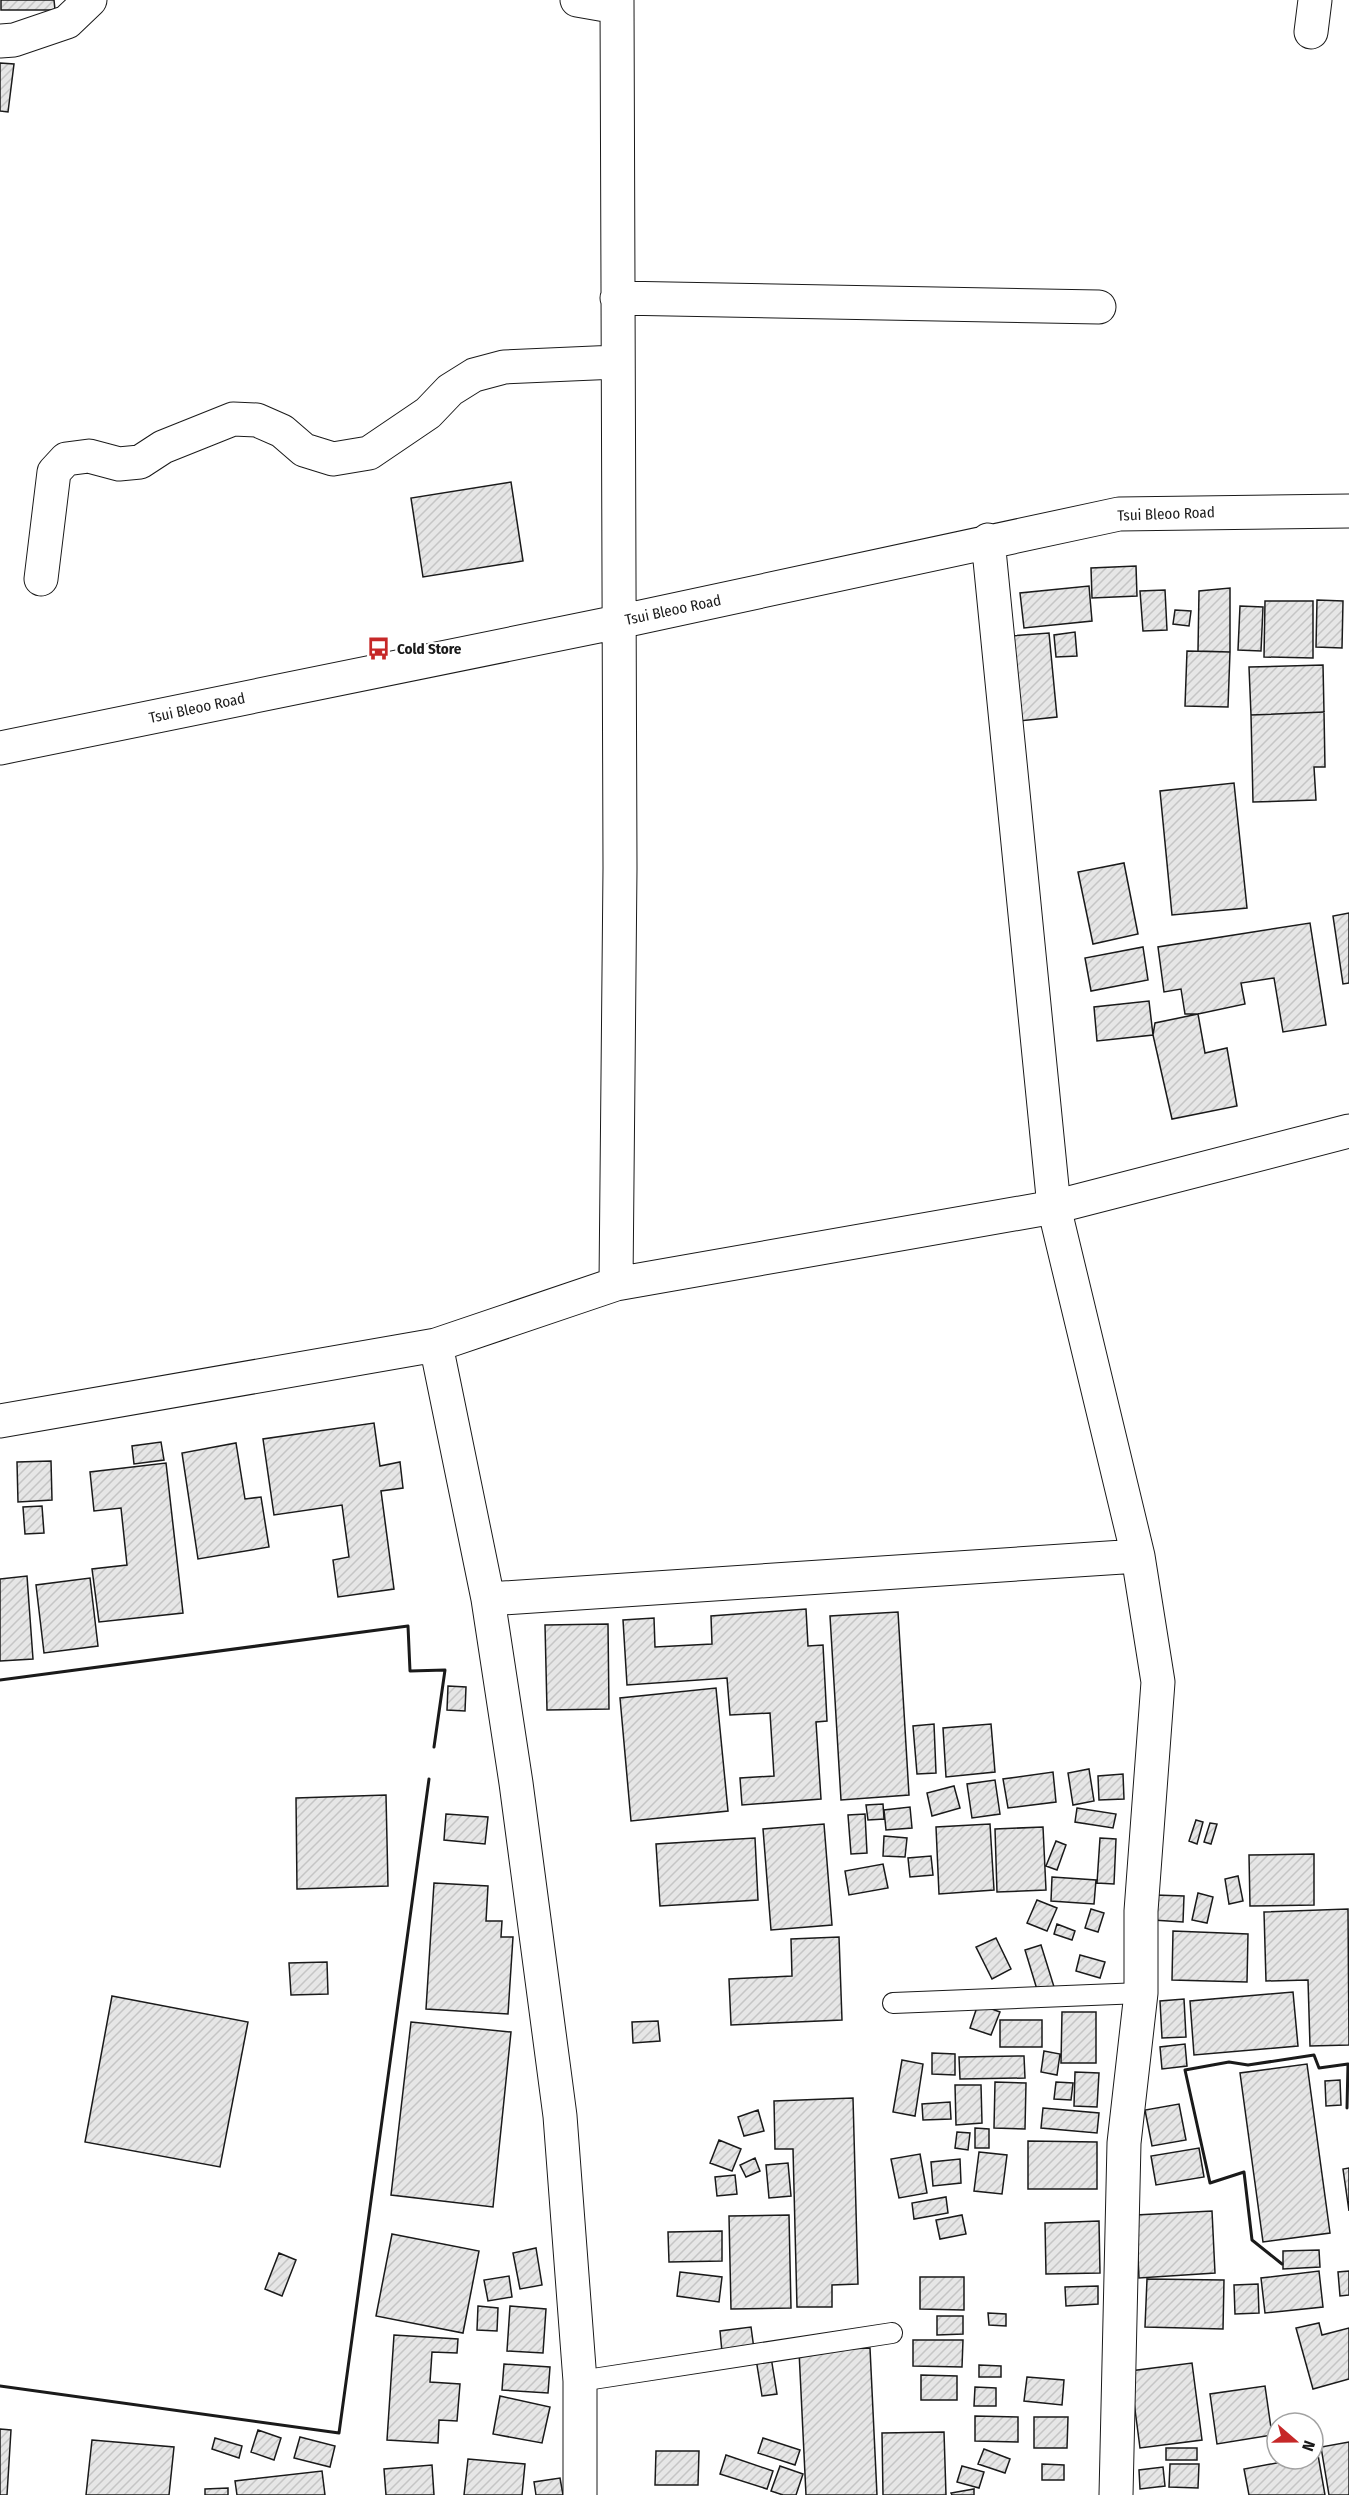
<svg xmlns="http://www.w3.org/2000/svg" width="1349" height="2495" font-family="'Fira Sans Condensed',sans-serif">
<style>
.building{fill:url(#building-hatch);stroke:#1a1a1a;stroke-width:1.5}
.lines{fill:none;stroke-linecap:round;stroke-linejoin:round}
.service-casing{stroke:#1a1a1a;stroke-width:22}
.minor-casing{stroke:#1a1a1a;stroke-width:35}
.service{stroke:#fff;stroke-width:20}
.minor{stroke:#fff;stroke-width:33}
.wall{stroke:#1a1a1a;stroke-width:3}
.labels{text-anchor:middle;stroke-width:4.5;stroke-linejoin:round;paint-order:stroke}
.street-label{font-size:15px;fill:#1a1a1a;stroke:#fff}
.poi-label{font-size:15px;font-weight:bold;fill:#1a1a1a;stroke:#fff;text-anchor:start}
</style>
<defs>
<pattern id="building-hatch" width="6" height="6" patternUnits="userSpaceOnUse" patternTransform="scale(1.5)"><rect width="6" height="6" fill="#e6e6e6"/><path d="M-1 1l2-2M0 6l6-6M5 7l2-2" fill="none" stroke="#c5c5c5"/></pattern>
</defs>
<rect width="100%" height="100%" fill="#fff"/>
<path class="building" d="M 1,0 L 54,0 L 55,10 L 1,10 Z
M 0,63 L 14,64 L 8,112 L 0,111 Z
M 511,482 L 523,561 L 423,577 L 411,498 Z
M 1136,566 L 1137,596 L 1092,598 L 1091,568 Z
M 1089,586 L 1092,621 L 1024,628 L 1020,593 Z
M 1230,588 L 1230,652 L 1198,651 L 1199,591 Z
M 1165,590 L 1167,630 L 1143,631 L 1140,591 Z
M 1317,600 L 1343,601 L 1342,648 L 1316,647 Z
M 1265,601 L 1313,601 L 1313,658 L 1264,657 Z
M 1240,606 L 1263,607 L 1261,651 L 1238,650 Z
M 1175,610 L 1191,611 L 1189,626 L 1173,624 Z
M 1075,632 L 1077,656 L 1056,657 L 1054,635 Z
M 1049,633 L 1057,717 L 1019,721 L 1010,636 Z
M 1187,651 L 1230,652 L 1228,707 L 1185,706 Z
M 1323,665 L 1324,712 L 1251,715 L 1249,667 Z
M 1324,712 L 1325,767 L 1314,767 L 1316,800 L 1253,802 L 1251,715 Z
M 1234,783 L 1247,908 L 1172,915 L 1160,791 Z
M 1124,863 L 1138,934 L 1093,944 L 1078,872 Z
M 1349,913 L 1349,983 L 1343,984 L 1333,916 Z
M 1310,923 L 1326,1025 L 1283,1032 L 1274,978 L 1241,983 L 1245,1004 L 1198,1014 L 1185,1014 L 1181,989 L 1164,992 L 1158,947 Z
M 1143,947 L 1148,980 L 1091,991 L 1085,958 Z
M 1149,1001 L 1153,1035 L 1097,1041 L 1094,1007 Z
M 1198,1014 L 1205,1053 L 1227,1048 L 1237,1106 L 1172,1119 L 1153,1035 L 1155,1023 Z
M 374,1423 L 380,1466 L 400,1462 L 403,1488 L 381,1491 L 394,1589 L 338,1597 L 333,1560 L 349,1557 L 342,1505 L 274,1515 L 263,1439 Z
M 161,1442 L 164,1460 L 134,1464 L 132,1446 Z
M 236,1443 L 245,1499 L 261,1497 L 269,1547 L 198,1559 L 182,1453 Z
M 51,1461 L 52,1500 L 18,1502 L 17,1462 Z
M 166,1463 L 183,1613 L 99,1622 L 92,1569 L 127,1565 L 121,1508 L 94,1511 L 90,1472 Z
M 42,1506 L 44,1533 L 25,1534 L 23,1507 Z
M 27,1576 L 33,1659 L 0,1661 L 0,1579 Z
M 90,1578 L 98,1646 L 44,1653 L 36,1585 Z
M 806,1609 L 808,1646 L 823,1645 L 827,1721 L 816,1722 L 821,1799 L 742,1805 L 740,1778 L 774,1776 L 770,1713 L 730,1715 L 727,1678 L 627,1685 L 623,1620 L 654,1618 L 655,1647 L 712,1644 L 711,1616 Z
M 898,1612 L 909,1795 L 841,1800 L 830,1616 Z
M 608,1624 L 609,1709 L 547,1710 L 545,1625 Z
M 448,1686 L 466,1687 L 465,1711 L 447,1710 Z
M 716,1688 L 728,1811 L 631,1821 L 620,1698 Z
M 934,1724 L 936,1773 L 917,1774 L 913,1726 Z
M 991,1724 L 995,1772 L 946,1777 L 943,1728 Z
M 1089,1769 L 1094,1801 L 1073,1805 L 1068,1773 Z
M 1053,1772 L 1056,1802 L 1008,1808 L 1003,1779 Z
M 1123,1774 L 1124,1799 L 1099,1800 L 1098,1776 Z
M 995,1780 L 1000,1814 L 972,1818 L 967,1784 Z
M 954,1786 L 960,1808 L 932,1816 L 927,1793 Z
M 386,1795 L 388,1886 L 297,1889 L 296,1798 Z
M 883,1804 L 884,1819 L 868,1820 L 866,1805 Z
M 910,1807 L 912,1828 L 886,1830 L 884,1810 Z
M 1077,1808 L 1116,1814 L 1113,1828 L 1075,1822 Z
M 446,1814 L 488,1817 L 485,1844 L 444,1840 Z
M 865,1814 L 867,1853 L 851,1854 L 848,1815 Z
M 1196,1820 L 1203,1822 L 1197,1844 L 1189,1841 Z
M 1210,1823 L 1217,1824 L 1211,1844 L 1204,1842 Z
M 824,1824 L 832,1925 L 771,1930 L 763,1829 Z
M 990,1824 L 994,1890 L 939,1894 L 936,1827 Z
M 1043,1827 L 1046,1890 L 997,1892 L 995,1829 Z
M 884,1836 L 907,1838 L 905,1857 L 883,1856 Z
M 755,1838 L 758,1900 L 660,1906 L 656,1844 Z
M 1100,1838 L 1116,1839 L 1114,1884 L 1097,1883 Z
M 1056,1841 L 1066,1845 L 1057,1870 L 1046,1866 Z
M 1314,1854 L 1314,1905 L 1250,1906 L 1249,1855 Z
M 931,1856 L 933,1875 L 910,1877 L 908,1858 Z
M 883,1864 L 888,1888 L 849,1895 L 845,1871 Z
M 1238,1876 L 1243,1901 L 1229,1904 L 1225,1879 Z
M 1052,1877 L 1096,1880 L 1094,1904 L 1051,1901 Z
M 434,1883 L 488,1886 L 486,1921 L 502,1921 L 501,1937 L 513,1937 L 508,2014 L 426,2009 Z
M 1198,1893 L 1213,1897 L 1207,1923 L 1192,1920 Z
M 1155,1895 L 1184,1896 L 1183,1922 L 1153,1920 Z
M 1037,1900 L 1057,1908 L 1047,1931 L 1027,1923 Z
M 1091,1909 L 1104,1913 L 1098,1932 L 1085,1928 Z
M 1348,1909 L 1349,2045 L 1310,2046 L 1308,1980 L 1266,1981 L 1264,1912 Z
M 1057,1924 L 1075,1931 L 1072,1940 L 1054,1934 Z
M 1173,1931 L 1248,1934 L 1247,1982 L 1172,1980 Z
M 839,1937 L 842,2020 L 731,2025 L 729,1979 L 792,1976 L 791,1939 Z
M 996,1938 L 1011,1969 L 992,1979 L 976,1947 Z
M 1041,1945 L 1055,1990 L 1039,1996 L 1025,1950 Z
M 1080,1955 L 1105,1962 L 1100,1978 L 1076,1971 Z
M 327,1962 L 328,1994 L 291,1995 L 289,1963 Z
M 1293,1992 L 1298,2046 L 1194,2055 L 1190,2001 Z
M 112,1996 L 248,2022 L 220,2167 L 85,2142 Z
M 1184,1999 L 1186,2037 L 1162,2038 L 1160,2001 Z
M 978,2004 L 1000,2012 L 991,2035 L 970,2028 Z
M 1062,2012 L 1096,2012 L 1096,2063 L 1061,2063 Z
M 1000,2020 L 1042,2020 L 1042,2047 L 1000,2047 Z
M 658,2021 L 660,2041 L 633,2043 L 632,2022 Z
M 411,2022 L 511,2032 L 493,2207 L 391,2195 Z
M 1185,2044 L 1187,2066 L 1162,2069 L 1160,2047 Z
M 1044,2051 L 1060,2054 L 1057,2075 L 1041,2072 Z
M 932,2053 L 955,2054 L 955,2075 L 932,2074 Z
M 1024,2056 L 1025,2078 L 960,2079 L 959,2057 Z
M 902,2060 L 923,2064 L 915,2116 L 893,2112 Z
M 1307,2064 L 1330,2233 L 1263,2242 L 1240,2073 Z
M 1075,2072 L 1099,2073 L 1097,2107 L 1074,2106 Z
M 1340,2080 L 1341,2105 L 1326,2106 L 1325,2081 Z
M 995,2082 L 1026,2083 L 1025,2129 L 994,2128 Z
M 1056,2082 L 1073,2083 L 1071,2100 L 1054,2099 Z
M 955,2085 L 981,2085 L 982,2123 L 956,2125 Z
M 853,2098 L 858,2284 L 832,2285 L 832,2307 L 797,2307 L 793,2149 L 775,2149 L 774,2101 Z
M 950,2102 L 951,2119 L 923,2120 L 922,2104 Z
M 1179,2104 L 1186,2140 L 1152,2146 L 1145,2110 Z
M 1043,2108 L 1099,2113 L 1097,2133 L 1041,2128 Z
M 758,2110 L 764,2131 L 744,2136 L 738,2117 Z
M 975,2128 L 989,2129 L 989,2148 L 975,2148 Z
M 957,2132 L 970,2133 L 968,2150 L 955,2148 Z
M 719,2140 L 741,2149 L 732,2171 L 710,2163 Z
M 1028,2141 L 1097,2142 L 1097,2189 L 1028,2189 Z
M 1199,2148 L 1204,2177 L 1156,2185 L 1151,2156 Z
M 979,2152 L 1007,2155 L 1002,2194 L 974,2191 Z
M 920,2154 L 927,2193 L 899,2198 L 891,2159 Z
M 755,2158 L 760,2171 L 746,2177 L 740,2165 Z
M 960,2159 L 961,2183 L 933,2186 L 931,2162 Z
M 788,2163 L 791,2196 L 769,2198 L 766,2165 Z
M 1349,2168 L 1349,2211 L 1343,2169 Z
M 735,2175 L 737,2194 L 717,2196 L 715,2177 Z
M 946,2197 L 948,2213 L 914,2219 L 912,2203 Z
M 1212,2211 L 1215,2273 L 1139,2278 L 1136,2215 Z
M 789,2215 L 791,2308 L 731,2309 L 729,2216 Z
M 962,2215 L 966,2234 L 940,2239 L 936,2220 Z
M 1099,2221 L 1100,2273 L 1046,2274 L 1045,2223 Z
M 722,2231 L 722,2261 L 669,2262 L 668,2232 Z
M 392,2234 L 479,2251 L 463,2333 L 376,2316 Z
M 536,2248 L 542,2285 L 520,2289 L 513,2253 Z
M 1319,2250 L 1320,2267 L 1283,2269 L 1283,2251 Z
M 279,2253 L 296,2260 L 282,2296 L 265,2289 Z
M 1319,2271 L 1323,2307 L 1265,2313 L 1261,2278 Z
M 1349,2271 L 1349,2295 L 1340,2296 L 1338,2272 Z
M 680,2272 L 722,2277 L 719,2302 L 677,2296 Z
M 509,2276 L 512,2297 L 488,2301 L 484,2280 Z
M 920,2277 L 964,2277 L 964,2310 L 920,2309 Z
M 1147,2279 L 1224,2280 L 1223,2329 L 1145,2327 Z
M 1258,2284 L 1259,2313 L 1235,2314 L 1234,2285 Z
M 1098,2286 L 1098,2304 L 1066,2306 L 1065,2287 Z
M 478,2306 L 498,2308 L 497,2331 L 477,2330 Z
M 510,2306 L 546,2309 L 543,2353 L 507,2351 Z
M 988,2313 L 1006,2314 L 1006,2326 L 989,2325 Z
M 937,2316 L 963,2316 L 963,2334 L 937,2335 Z
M 1319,2323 L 1322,2335 L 1349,2328 L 1349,2379 L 1313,2389 L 1296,2328 Z
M 751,2327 L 754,2349 L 722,2352 L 720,2331 Z
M 394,2335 L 458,2339 L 457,2353 L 432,2352 L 430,2382 L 460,2384 L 457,2421 L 439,2420 L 438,2443 L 387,2440 Z
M 913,2340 L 963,2340 L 962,2367 L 913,2366 Z
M 870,2348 L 877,2495 L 806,2495 L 799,2351 Z
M 771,2357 L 777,2394 L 762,2396 L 756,2359 Z
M 1192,2363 L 1202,2440 L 1140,2448 L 1130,2371 Z
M 504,2364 L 550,2367 L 548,2393 L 502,2390 Z
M 979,2365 L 1001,2366 L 1001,2377 L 979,2377 Z
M 921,2375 L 957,2376 L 957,2400 L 921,2400 Z
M 1027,2377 L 1064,2380 L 1062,2405 L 1024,2401 Z
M 1265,2386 L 1272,2435 L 1217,2444 L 1210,2394 Z
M 975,2387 L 996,2388 L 996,2406 L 974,2406 Z
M 500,2396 L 550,2407 L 542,2443 L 493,2434 Z
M 975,2416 L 1018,2417 L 1018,2442 L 975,2441 Z
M 1034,2417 L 1068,2417 L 1067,2448 L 1034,2448 Z
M 0,2429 L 11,2430 L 7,2495 L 0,2495 Z
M 258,2430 L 281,2438 L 274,2460 L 251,2452 Z
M 944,2432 L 946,2495 L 883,2495 L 882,2433 Z
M 300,2437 L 335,2446 L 330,2467 L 294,2458 Z
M 215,2438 L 242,2446 L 239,2458 L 212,2449 Z
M 763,2438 L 800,2450 L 795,2465 L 758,2453 Z
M 92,2440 L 174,2447 L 169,2495 L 86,2495 Z
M 1349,2442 L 1349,2495 L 1329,2495 L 1321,2447 Z
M 1166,2448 L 1197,2448 L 1197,2460 L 1166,2460 Z
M 984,2449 L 1010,2459 L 1005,2473 L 978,2464 Z
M 656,2451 L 699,2451 L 698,2485 L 655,2485 Z
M 726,2455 L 773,2471 L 767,2489 L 720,2474 Z
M 1318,2455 L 1325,2495 L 1249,2495 L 1244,2469 L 1298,2459 L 1313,2459 L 1313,2456 Z
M 468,2459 L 525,2464 L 522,2495 L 464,2495 Z
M 1042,2464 L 1064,2465 L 1064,2480 L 1042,2480 Z
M 1170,2464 L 1199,2464 L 1198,2488 L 1169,2487 Z
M 432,2465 L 434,2495 L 386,2495 L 384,2469 Z
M 780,2466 L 803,2474 L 796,2495 L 783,2495 L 771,2491 Z
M 962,2466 L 984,2472 L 979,2488 L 957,2482 Z
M 1163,2467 L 1165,2486 L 1140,2489 L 1139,2470 Z
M 322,2471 L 325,2495 L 237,2495 L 235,2481 Z
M 560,2478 L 563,2495 L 536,2495 L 534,2482 Z
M 228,2488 L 228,2495 L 205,2495 L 205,2489 Z
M 974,2489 L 974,2495 L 952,2495 L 951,2493 Z"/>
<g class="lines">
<defs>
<path id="service" d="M 893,2003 L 1141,1993
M 580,2381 L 892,2333"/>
<path id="minor" d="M 577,0 L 617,7
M 1311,32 L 1315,0
M 0,41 L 14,40 L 67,22 L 90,0
M 617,298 L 1099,307
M 988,540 L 1054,1207 L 1138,1556 L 1158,1682 L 1141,1911 L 1141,1993 L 1124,2143 L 1116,2495
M 41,579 L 54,472 L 66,459 L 89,456 L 119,464 L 140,462 L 163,447 L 233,419 L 257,420 L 282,431 L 304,450 L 333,459 L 369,453 L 428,413 L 450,390 L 474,375 L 504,367 L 617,362
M 0,748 L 618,622 L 1119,514 L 1349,511
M 616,1284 L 620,868 L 617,0
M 436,1345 L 488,1599 L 516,1783 L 560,2116 L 580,2381 L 580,2495
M 0,1421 L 436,1345 L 616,1284 L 1054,1207 L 1349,1131
M 488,1599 L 1138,1556"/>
</defs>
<use href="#service" class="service-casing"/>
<use href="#minor" class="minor-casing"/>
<use href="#service" class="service"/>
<use href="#minor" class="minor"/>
<path class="wall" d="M 0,1680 L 408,1626 L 410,1671 L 445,1670 L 434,1747
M 1282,2264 L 1252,2240 L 1244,2172 L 1210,2183 L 1185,2070 L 1229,2062 L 1248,2065 L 1314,2055 L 1319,2068 L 1348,2064 L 1347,2108
M 0,2386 L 339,2433 L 429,1779"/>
</g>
<defs>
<symbol id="bus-bare" viewBox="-9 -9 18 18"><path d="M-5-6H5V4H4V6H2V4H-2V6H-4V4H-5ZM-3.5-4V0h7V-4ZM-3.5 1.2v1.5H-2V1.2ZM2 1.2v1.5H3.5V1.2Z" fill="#c62828" stroke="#fff" stroke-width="2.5" paint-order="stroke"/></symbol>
</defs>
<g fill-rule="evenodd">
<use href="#bus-bare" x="362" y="632" width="33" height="33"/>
</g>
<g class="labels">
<g class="street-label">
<text transform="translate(1166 514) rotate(-2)" y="5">Tsui Bleoo Road</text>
<text transform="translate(673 610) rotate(-12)" y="5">Tsui Bleoo Road</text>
<text transform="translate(197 708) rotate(-12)" y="5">Tsui Bleoo Road</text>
</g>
<g class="poi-label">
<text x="397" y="654">Cold Store</text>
</g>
</g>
<g transform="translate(1295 2441) rotate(110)"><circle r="28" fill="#ffffff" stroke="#a3a3a3" stroke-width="1.5"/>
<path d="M0-4.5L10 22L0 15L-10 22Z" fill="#c62828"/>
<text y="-9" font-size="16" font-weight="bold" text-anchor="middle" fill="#1a1a1a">N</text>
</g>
</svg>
